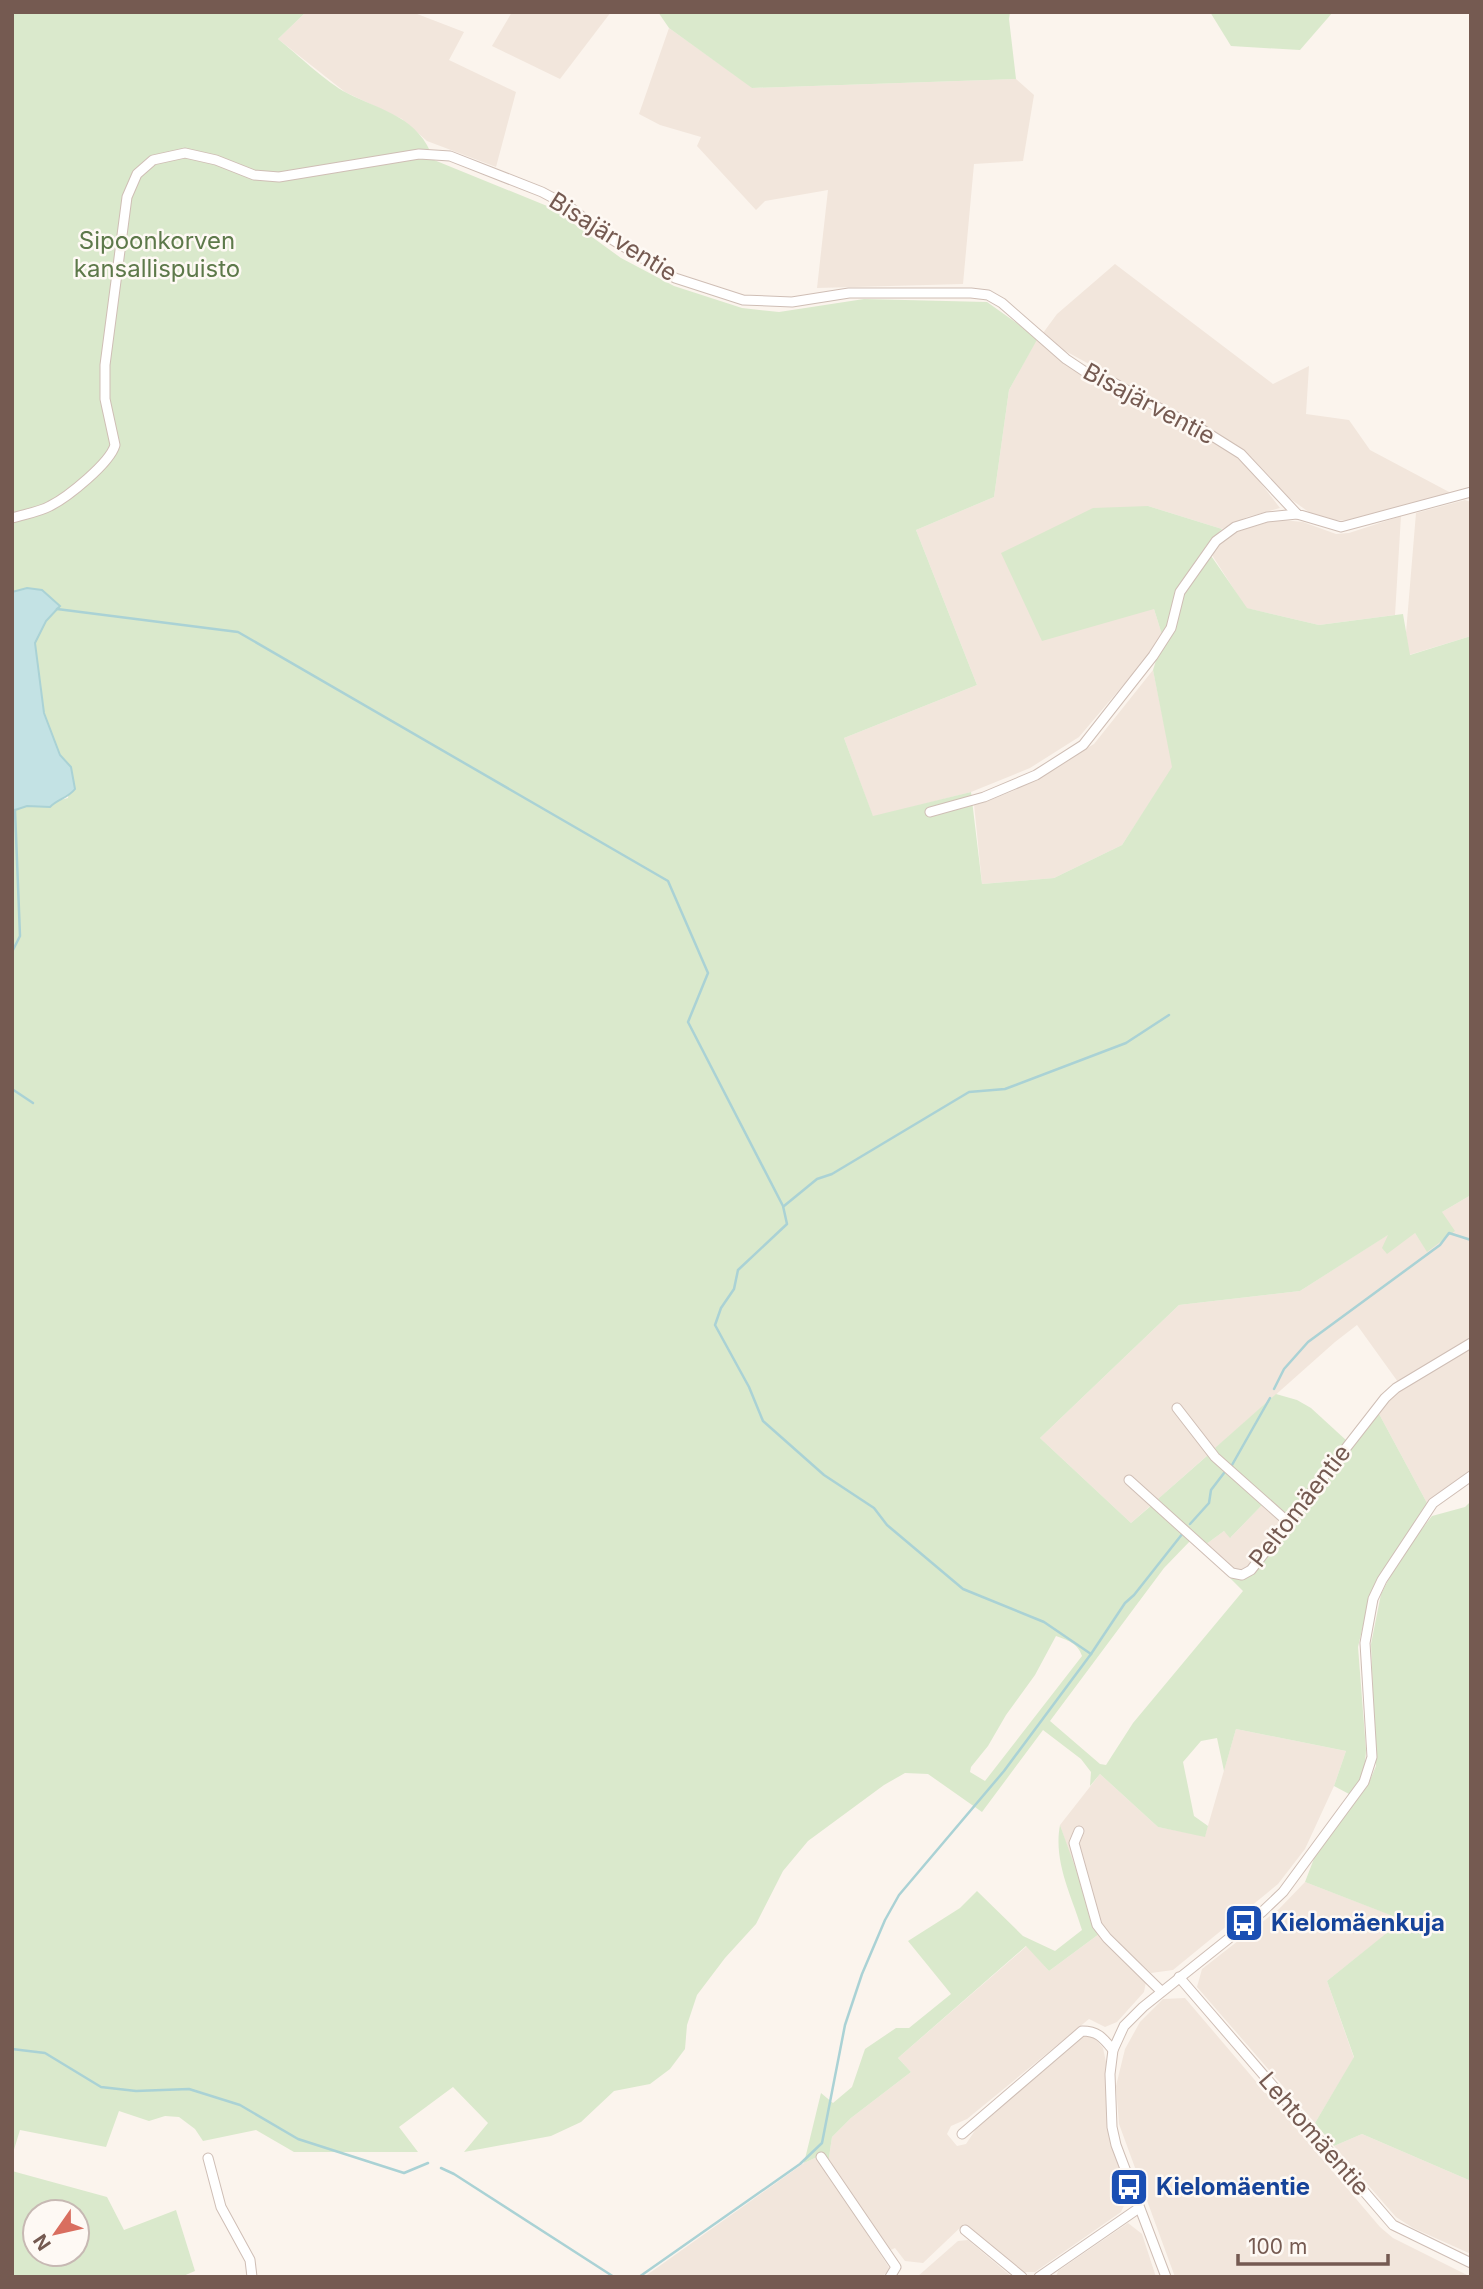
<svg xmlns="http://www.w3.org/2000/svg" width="1483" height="2289" font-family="Inter,sans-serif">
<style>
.residential{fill:#f2e6dc}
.green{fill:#dae9cc;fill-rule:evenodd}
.water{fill:#c3e2e4;stroke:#aad2d5;stroke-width:2}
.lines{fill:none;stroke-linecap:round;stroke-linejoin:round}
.stream{stroke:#aad2d5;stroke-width:2.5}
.street-casing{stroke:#cfbeb5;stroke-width:11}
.street{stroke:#fff;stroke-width:9}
.labels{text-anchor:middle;stroke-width:5;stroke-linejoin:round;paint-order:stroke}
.street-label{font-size:24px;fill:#755a51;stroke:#fef9f4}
.park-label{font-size:24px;fill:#5d794a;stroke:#fef9f4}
.transit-label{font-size:24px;font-weight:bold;fill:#164399;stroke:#fef9f4;text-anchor:start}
</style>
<rect width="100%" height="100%" fill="#fbf4ed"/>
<g class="residential">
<polygon points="306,12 412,12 464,32 449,60 516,92 496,167 427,141 402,119 345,92 278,39"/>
<polygon points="512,12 611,12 560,79 492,46"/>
<polygon points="669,28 753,88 1016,79 1034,95 1023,161 974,164 963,284 817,288 828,190 765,201 756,210 697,146 701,137 660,125 639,114"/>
<polygon points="1115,264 1273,384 1309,366 1306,414 1349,420 1370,450 1451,493 1353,521 1333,520 1313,515 1282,493 1251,457 1228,440 1058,347 1043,333 1057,314"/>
<polygon points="1037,339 1055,354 1118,388 1138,403 1197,434 1224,445 1253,473 1280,508 1247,517 1222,529 1148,506 1154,609 1163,638 1079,737 1030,768 971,792 873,817 844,738 977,685 916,530 994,497 1009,390"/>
<polygon points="1465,500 1471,502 1471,636 1409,655 1406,633 1416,513"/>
<polygon points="1401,516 1395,615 1319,625 1246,608 1210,552 1236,532 1268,522 1283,520 1303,522 1336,534 1349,533"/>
<polygon points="1153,670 1173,767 1122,845 1054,878 982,884 974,804 983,803 1013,791 1094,744"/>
<polygon points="1471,1195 1471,1337 1398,1382 1357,1325 1335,1342 1131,1523 1040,1438 1179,1305 1300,1291 1389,1234 1415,1233 1427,1251 1442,1212"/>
<polygon points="1471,1348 1471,1469 1427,1503 1378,1412 1398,1392"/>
<polygon points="1262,1505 1283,1523 1250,1568 1243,1573 1233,1571 1205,1545 1224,1531 1231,1537"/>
<polygon points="1236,1729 1346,1751 1334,1786 1305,1849 1278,1884 1173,1970 1151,1973 1091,1917 1060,1825 1100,1774 1158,1827 1205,1836"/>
<polygon points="1305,1882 1404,1920 1327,1981 1354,2058 1315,2123 1197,1987 1202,1969 1279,1909"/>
<polygon points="1099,1934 1146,1982 1144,1992 1117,2022 1105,2027 1089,2019 967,2119 951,2126 947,2134 957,2146 966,2144 976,2129 1084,2036 1094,2037 1103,2048 1106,2062 1107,2128 1129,2195 1121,2212 1035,2272 1019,2272 964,2224 923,2263 905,2261 895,2248 886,2252 828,2164 832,2137 851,2118 911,2072 898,2058 1027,1946 1049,1971"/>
<polygon points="1185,1998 1380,2227 1393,2238 1471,2277 1175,2277 1119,2124 1116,2086 1125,2049 1140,2022 1163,1999"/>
<polygon points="1362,2134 1471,2181 1471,2254 1413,2228 1396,2217 1334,2146"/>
<polygon points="817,2157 890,2269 882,2277 644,2277 804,2163"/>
<polygon points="1128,2223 1142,2234 1156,2277 1056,2277 1058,2271"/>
<polygon points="968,2240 1012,2277 917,2277 958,2241"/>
</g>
<g class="green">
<path d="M 12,12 L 306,12 L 278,39 C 297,54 327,83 347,93 C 384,112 418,116 434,160 L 552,208 L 621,258 L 674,286 L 742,308 L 779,312 L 864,299 L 987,302 L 1038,338 L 1009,390 L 994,497 L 916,530 L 977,685 L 844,738 L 873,816 L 971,792 L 982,884 L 1054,878 L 1122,845 L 1172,767 L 1153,670 L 1163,638 L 1154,609 L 1042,641 L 1001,553 L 1093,508 L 1148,506 L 1222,529 L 1205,547 L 1247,608 L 1319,625 L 1403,614 L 1410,655 L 1471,636 L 1471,1195 L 1442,1212 L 1455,1231 L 1427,1252 L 1415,1233 L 1387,1254 L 1382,1248 L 1388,1235 L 1300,1291 L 1179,1305 L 1040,1438 L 1131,1523 L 1153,1504 L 1191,1540 L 1164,1568 L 1050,1721 L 1100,1764 L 1106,1765 L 1133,1723 L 1243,1591 L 1228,1576 L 1243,1579 L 1254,1573 L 1378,1412 L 1427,1503 L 1379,1578 L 1369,1600 L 1358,1647 L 1366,1750 C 1365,1768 1363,1782 1349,1794 L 1334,1786 L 1346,1751 L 1236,1729 L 1224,1771 L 1217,1738 L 1201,1741 L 1183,1762 L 1194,1816 L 1208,1826 L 1205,1837 L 1158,1827 L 1100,1774 L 1090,1786 L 1091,1772 L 1081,1759 L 1043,1730 L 982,1812 L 928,1774 L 905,1773 L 884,1785 L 808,1841 L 783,1871 L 756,1924 L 725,1958 L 697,1995 L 687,2025 L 685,2049 L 670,2069 L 650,2084 L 614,2091 L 581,2122 L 551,2136 L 464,2152 L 488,2123 L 453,2087 L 399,2127 L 418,2152 L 294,2152 L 256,2130 L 203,2141 L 195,2129 L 179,2117 L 165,2116 L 149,2121 L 119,2111 L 106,2147 L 20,2130 L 12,2156 L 12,811 L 27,806 L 50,807 L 56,801 L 68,798 L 71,767 L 60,756 L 44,713 L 35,643 L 46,621 L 53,614 L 27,588 L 12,592 ZM 1056,1636 C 1067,1640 1078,1643 1082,1656 L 985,1781 L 970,1772 L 971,1767 L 988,1746 L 1006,1715 L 1035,1675 Z"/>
<polygon points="658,12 1010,12 1009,19 1016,79 752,88 669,28"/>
<polygon points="1210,12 1333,12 1300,50 1231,46"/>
<polygon points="1276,1394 1297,1400 1311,1408 1347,1441 1287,1516 1219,1455 1215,1448"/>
<polygon points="1208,1455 1262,1505 1230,1538 1224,1531 1205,1545 1158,1499"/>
<polygon points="1471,1501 1471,2181 1362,2134 1334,2146 1315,2123 1354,2057 1327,1981 1403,1920 1305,1882 1315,1856 1368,1785 1376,1766 1371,1644 1381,1594 1401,1556 1432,1516 1465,1507"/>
<path d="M 1060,1825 L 1099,1934 L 1049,1971 L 1026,1946 L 898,2058 L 911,2072 L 851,2118 L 832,2137 L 828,2164 L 817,2157 L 804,2163 L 821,2093 L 833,2103 L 852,2087 L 865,2049 L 896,2028 L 909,2028 L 951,1994 L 908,1941 L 960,1908 L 977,1891 L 1023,1936 L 1055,1951 L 1082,1930 C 1072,1896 1053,1862 1060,1825 Z"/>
<path d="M 12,2171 L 107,2197 L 124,2230 L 176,2210 L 195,2271 L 181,2277 L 12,2277 ZM 35,2212 L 77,2212 L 77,2254 L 35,2254 Z"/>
</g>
<path class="water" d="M 27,588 L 42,590 L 60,606 L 46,621 L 35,643 L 44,713 L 60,755 L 71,767 L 75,789 C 68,798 58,799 50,807 L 27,806 L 12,811 L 12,592 Z"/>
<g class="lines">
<g class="stream">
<polyline points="57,609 238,632 668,881 708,973 688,1022 783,1206 787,1224 738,1270 734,1289 721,1308 715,1325 749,1387 763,1421 824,1475 874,1508 887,1525 963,1589 1044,1622 1091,1654"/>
<polyline points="12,952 20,936 15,810"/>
<polyline points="12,1089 33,1103"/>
<polyline points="784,1206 817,1179 832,1174 969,1092 1005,1089 1126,1043 1169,1015"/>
<polyline points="1274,1389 1284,1369 1308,1342 1440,1245 1449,1233 1471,1240"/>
<polyline points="1232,1465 1270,1398"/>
<polyline points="1190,1524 1209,1503 1211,1490 1224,1473"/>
<polyline points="12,2049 45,2053 101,2087 136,2091 189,2089 240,2105 298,2139 404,2173 428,2163"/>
<polyline points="441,2168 454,2174 614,2277"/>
<polyline points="639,2277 800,2164 822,2143 845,2025 862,1974 885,1920 899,1895 1004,1771 1091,1654 1125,1603 1134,1595 1183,1533"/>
</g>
<g class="street-casing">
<g id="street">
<path d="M 12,518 C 25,514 39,512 50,506 C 68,497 110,463 115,445 L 105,399 L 105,365 L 127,197 L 137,174 L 153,160 L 185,153 L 216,160 L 254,175 L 279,177 L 419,154 L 450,156 L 542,192 L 570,207 L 603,234 L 675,278 L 743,300 L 792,302 L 849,293 L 971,293 L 988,295 L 1002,303 L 1066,359 L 1084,371 L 1114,383 L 1170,414 L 1198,427 L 1241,454 L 1297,514 L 1341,527 L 1471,492"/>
<polyline points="930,812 984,797 1036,775 1083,745 1153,656 1171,628 1180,592 1216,541 1235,527 1267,517 1297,514"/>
<polyline points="1177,1408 1215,1457 1288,1522"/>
<polyline points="1129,1480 1232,1573 1242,1575 1251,1570 1385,1398 1396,1388 1471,1343"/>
<polyline points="1079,1831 1074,1843 1097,1925 1107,1938 1161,1991"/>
<polyline points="1179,1977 1393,2225 1471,2263"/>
<path d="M 962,2134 L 1082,2031 C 1098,2031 1103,2038 1113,2050"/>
<polyline points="821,2157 896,2267 890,2277"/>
<polyline points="208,2158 221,2207 250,2260 252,2277"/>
<polyline points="965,2230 1022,2277"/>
<polyline points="1039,2277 1139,2208"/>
<polyline points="1166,2277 1116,2145 1112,2127 1110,2074 1113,2050 1124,2026 1143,2007 1262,1912 1283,1892 1364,1782 1372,1757 1365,1643 1373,1599 1382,1580 1433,1503 1471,1476"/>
</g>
</g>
<use href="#street" class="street"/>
</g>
<defs>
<g id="bus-square" transform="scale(2.0125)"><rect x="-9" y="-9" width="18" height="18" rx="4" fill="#1a4fb4" stroke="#fef9f4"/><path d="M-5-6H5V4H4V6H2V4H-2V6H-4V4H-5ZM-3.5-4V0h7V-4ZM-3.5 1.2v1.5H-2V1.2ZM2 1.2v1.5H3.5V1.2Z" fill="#fff"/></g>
</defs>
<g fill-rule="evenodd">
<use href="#bus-square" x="1244" y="1923"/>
<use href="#bus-square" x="1129" y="2187"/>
</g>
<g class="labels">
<g class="street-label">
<text transform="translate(613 237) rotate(32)" y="8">Bisajärventie</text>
<text transform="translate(1149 404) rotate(28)" y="8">Bisajärventie</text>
<text transform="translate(1300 1506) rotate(-52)" y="8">Peltomäentie</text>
<text transform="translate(1314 2134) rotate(49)" y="8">Lehtomäentie</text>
</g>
<g class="park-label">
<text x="157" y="249">Sipoonkorven<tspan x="157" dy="28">kansallispuisto</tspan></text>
</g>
<g class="transit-label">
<text x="1271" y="1931">Kielomäenkuja</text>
<text x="1156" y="2195">Kielomäentie</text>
</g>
</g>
<rect width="1483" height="2289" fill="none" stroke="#755a51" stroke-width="28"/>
<g transform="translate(56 2233) rotate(236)"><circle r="33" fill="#fef9f4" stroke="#c7b9b3" stroke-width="2"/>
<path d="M0-5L12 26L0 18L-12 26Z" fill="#d96e5f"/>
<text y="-10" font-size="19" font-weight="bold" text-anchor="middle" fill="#755a51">N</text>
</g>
<path d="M1238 2254v10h150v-10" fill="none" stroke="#755a51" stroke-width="3.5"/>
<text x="1248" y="2254" font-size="21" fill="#755a51" stroke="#fef9f4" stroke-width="5" paint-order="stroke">100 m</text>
</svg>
